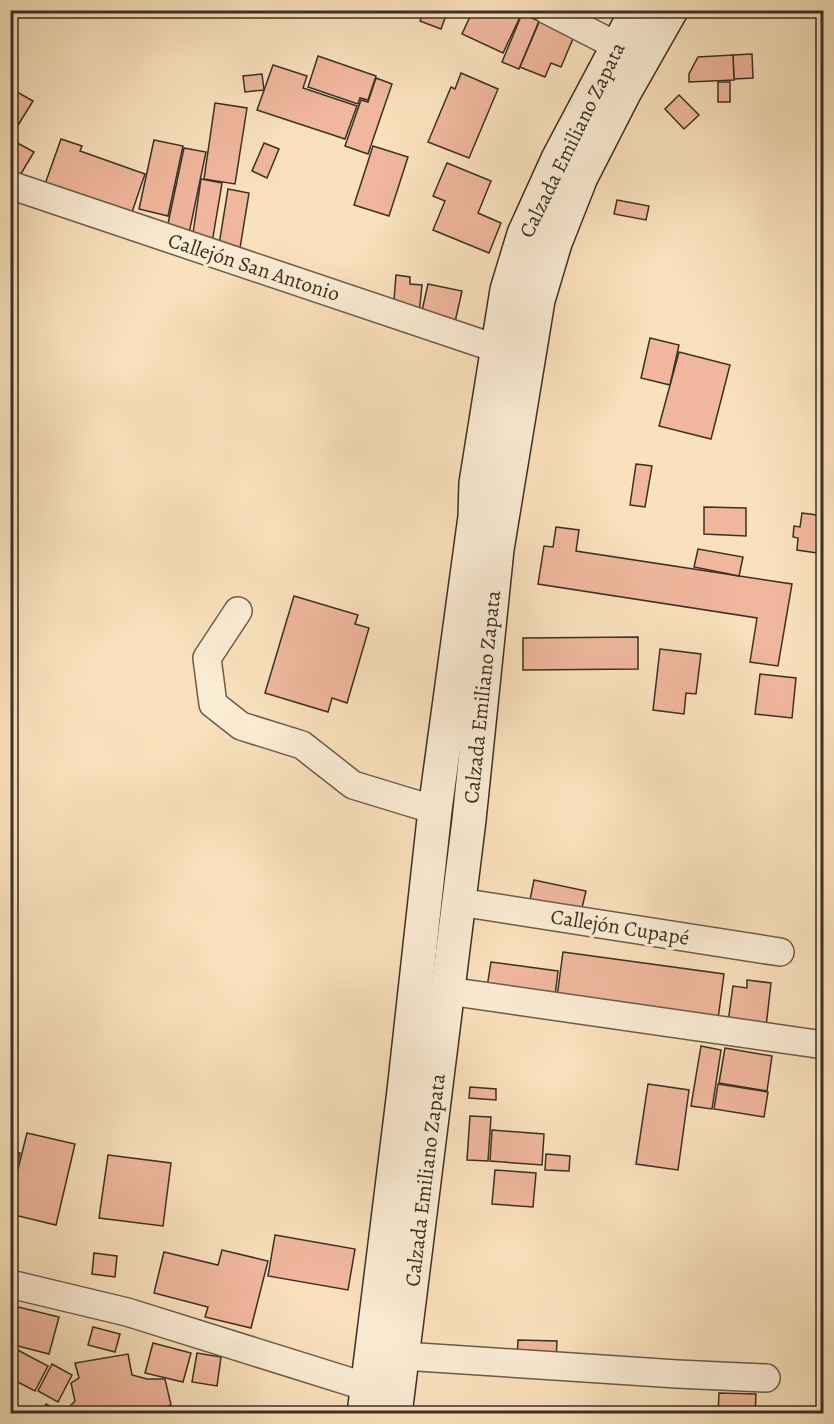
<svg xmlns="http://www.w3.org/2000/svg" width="834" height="1424" font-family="Alegreya,serif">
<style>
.building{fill:#f0b79e;stroke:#3c3024;stroke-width:1.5}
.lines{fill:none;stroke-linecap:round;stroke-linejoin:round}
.street-casing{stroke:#6b5c4a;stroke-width:30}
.secondary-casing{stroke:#3c3024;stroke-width:36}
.street{stroke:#fbecd4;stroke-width:27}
.secondary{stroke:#fbecd4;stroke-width:33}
.labels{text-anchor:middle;stroke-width:6;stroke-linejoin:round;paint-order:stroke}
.street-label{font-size:21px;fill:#3c3024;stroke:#fbecd4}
</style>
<rect width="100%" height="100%" fill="#f9e1bd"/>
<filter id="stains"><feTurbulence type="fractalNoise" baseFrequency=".00333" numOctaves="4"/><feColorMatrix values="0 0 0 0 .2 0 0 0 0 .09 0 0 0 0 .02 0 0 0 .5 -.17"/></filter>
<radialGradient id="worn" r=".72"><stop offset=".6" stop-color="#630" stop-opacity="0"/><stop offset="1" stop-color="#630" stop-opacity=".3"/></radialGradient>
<g class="building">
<polygon points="424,10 448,10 441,29 420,21"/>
<polygon points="473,10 512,10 521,15 503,53 462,34"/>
<polygon points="522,14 539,21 519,69 502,62"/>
<polygon points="540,20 575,34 561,67 551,63 545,77 520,67"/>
<polygon points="752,54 753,78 734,79 733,55"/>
<polygon points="733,55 734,80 689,82 689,74 698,57"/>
<polygon points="318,56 376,76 368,100 360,98 358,104 308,87"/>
<polygon points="273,65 307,76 303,88 357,106 345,139 257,110"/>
<polygon points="461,73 498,89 469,158 428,142 451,87 455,89"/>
<polygon points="262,74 264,90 245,92 243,76"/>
<polygon points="376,78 392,84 368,154 345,146 361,100 368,102"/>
<rect x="718" y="82" width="12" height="20"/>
<polygon points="10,88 33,101 10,138"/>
<polygon points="679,95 699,115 684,129 665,109"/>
<polygon points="215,103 247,108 235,184 204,179"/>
<polygon points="10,139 34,152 19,177 10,172"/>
<polygon points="61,139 82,146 80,151 145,174 130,218 44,187"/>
<polygon points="154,140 183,146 168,216 139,209"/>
<polygon points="264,143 279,149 267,178 252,171"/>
<polygon points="373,146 408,157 389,216 354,205"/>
<polygon points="184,148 206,152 188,238 166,233"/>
<polygon points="447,163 491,181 478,213 501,223 489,253 433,230 445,201 433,196"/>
<polygon points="201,179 222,183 212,243 192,240"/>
<polygon points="228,189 249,193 240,248 219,245"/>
<polygon points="617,200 649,206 646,220 614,214"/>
<polygon points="396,275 410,277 410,284 422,285 419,314 393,312"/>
<polygon points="428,284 462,291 455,322 421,315"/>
<polygon points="650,338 679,345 670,385 641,378"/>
<polygon points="679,352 730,365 711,439 659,426"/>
<polygon points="636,464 652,466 645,507 630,505"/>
<polygon points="704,507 746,508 746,536 704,534"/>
<polygon points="802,513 824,516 824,554 797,550 798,538 793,537 794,526 800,527"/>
<polygon points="556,527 579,530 576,551 792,584 778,666 750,662 757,618 538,584 544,546 553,547"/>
<polygon points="698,549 743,557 739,576 694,567"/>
<polygon points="294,596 358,615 355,624 369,628 347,703 332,698 328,712 265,693"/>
<polygon points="638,637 638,669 523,670 523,638"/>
<polygon points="660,649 701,654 696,694 686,693 684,714 653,710"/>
<polygon points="760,674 796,678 792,718 755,714"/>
<polygon points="534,880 586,891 580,916 529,905"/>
<polygon points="563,952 724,974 718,1019 557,997"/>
<polygon points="491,962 558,971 555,996 487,987"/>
<polygon points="747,980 771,983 766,1027 728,1022 733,986 747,988"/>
<polygon points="701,1046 721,1050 712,1109 691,1106"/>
<polygon points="725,1048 772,1056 767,1091 719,1083"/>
<polygon points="648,1084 689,1090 678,1170 636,1164"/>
<polygon points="718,1084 768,1092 764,1117 714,1109"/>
<polygon points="470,1087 496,1089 496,1100 469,1098"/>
<polygon points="470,1116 491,1117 488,1161 467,1160"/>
<polygon points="492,1130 544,1134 542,1165 490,1161"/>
<polygon points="27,1133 75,1144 56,1225 10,1214 10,1201"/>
<polygon points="10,1150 20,1153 10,1194"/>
<polygon points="546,1154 570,1156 569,1171 545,1170"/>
<polygon points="108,1155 171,1163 163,1226 99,1218"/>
<polygon points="495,1170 536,1173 533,1207 492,1204"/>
<polygon points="824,1207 824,1302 817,1302"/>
<polygon points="275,1235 355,1249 348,1290 268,1276"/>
<polygon points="222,1250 268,1261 251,1328 205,1317 208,1307 154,1293 164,1252 218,1265"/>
<polygon points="94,1253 117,1256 115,1277 92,1274"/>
<polygon points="10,1305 59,1317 49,1354 10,1344"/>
<polygon points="93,1327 120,1334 115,1352 88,1345"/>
<polygon points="518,1340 557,1341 556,1361 517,1359"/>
<polygon points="153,1343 191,1353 183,1382 145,1373"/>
<polygon points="12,1347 48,1366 35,1391 10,1378"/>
<polygon points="197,1353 221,1357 217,1386 192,1382"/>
<polygon points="128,1354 132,1375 147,1379 165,1379 171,1405 143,1414 70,1414 66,1410 75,1401 71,1383 79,1378 75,1363"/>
<polygon points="52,1364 72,1375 58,1402 38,1391"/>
<polygon points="719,1393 756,1394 755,1414 718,1414"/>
<polygon points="46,1404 64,1414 41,1414"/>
</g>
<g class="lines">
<g class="street-casing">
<g id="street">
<polyline points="547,10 617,46"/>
<polyline points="10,185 498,349"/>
<polyline points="238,611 207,658 213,704 241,726 302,745 353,785 435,810"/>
<polyline points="459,902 780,952"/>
<polyline points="448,991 824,1045"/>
<polyline points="10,1284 127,1312 367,1387"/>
<polyline points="403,1356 677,1374 766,1378"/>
</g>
</g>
<g class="secondary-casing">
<g id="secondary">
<polyline points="364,1414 404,1091 435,810 475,517 476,483 507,290 524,234 558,159 637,10"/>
<polyline points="395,1414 469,820 497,549 538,300 555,243 581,177 625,91 671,10"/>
</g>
</g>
<use href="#street" class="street"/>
<use href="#secondary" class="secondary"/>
</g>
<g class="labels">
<g class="street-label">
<text transform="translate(572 140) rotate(-64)" y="7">Calzada Emiliano Zapata</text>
<text transform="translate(254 267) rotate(18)" y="7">Callejón San Antonio</text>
<text transform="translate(482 697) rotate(-84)" y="7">Calzada Emiliano Zapata</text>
<text transform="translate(620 927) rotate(9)" y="7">Callejón Cupapé</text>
<text transform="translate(425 1180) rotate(-83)" y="7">Calzada Emiliano Zapata</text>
</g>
</g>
<rect width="834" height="1424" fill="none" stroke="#f9e1bd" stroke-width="36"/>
<rect x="12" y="12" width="810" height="1400" fill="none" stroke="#3c3024" stroke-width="3"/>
<rect x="18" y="18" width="798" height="1388" fill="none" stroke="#3c3024" stroke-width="1.5"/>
<rect width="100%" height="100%" filter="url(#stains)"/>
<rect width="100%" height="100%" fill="url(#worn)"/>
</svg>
